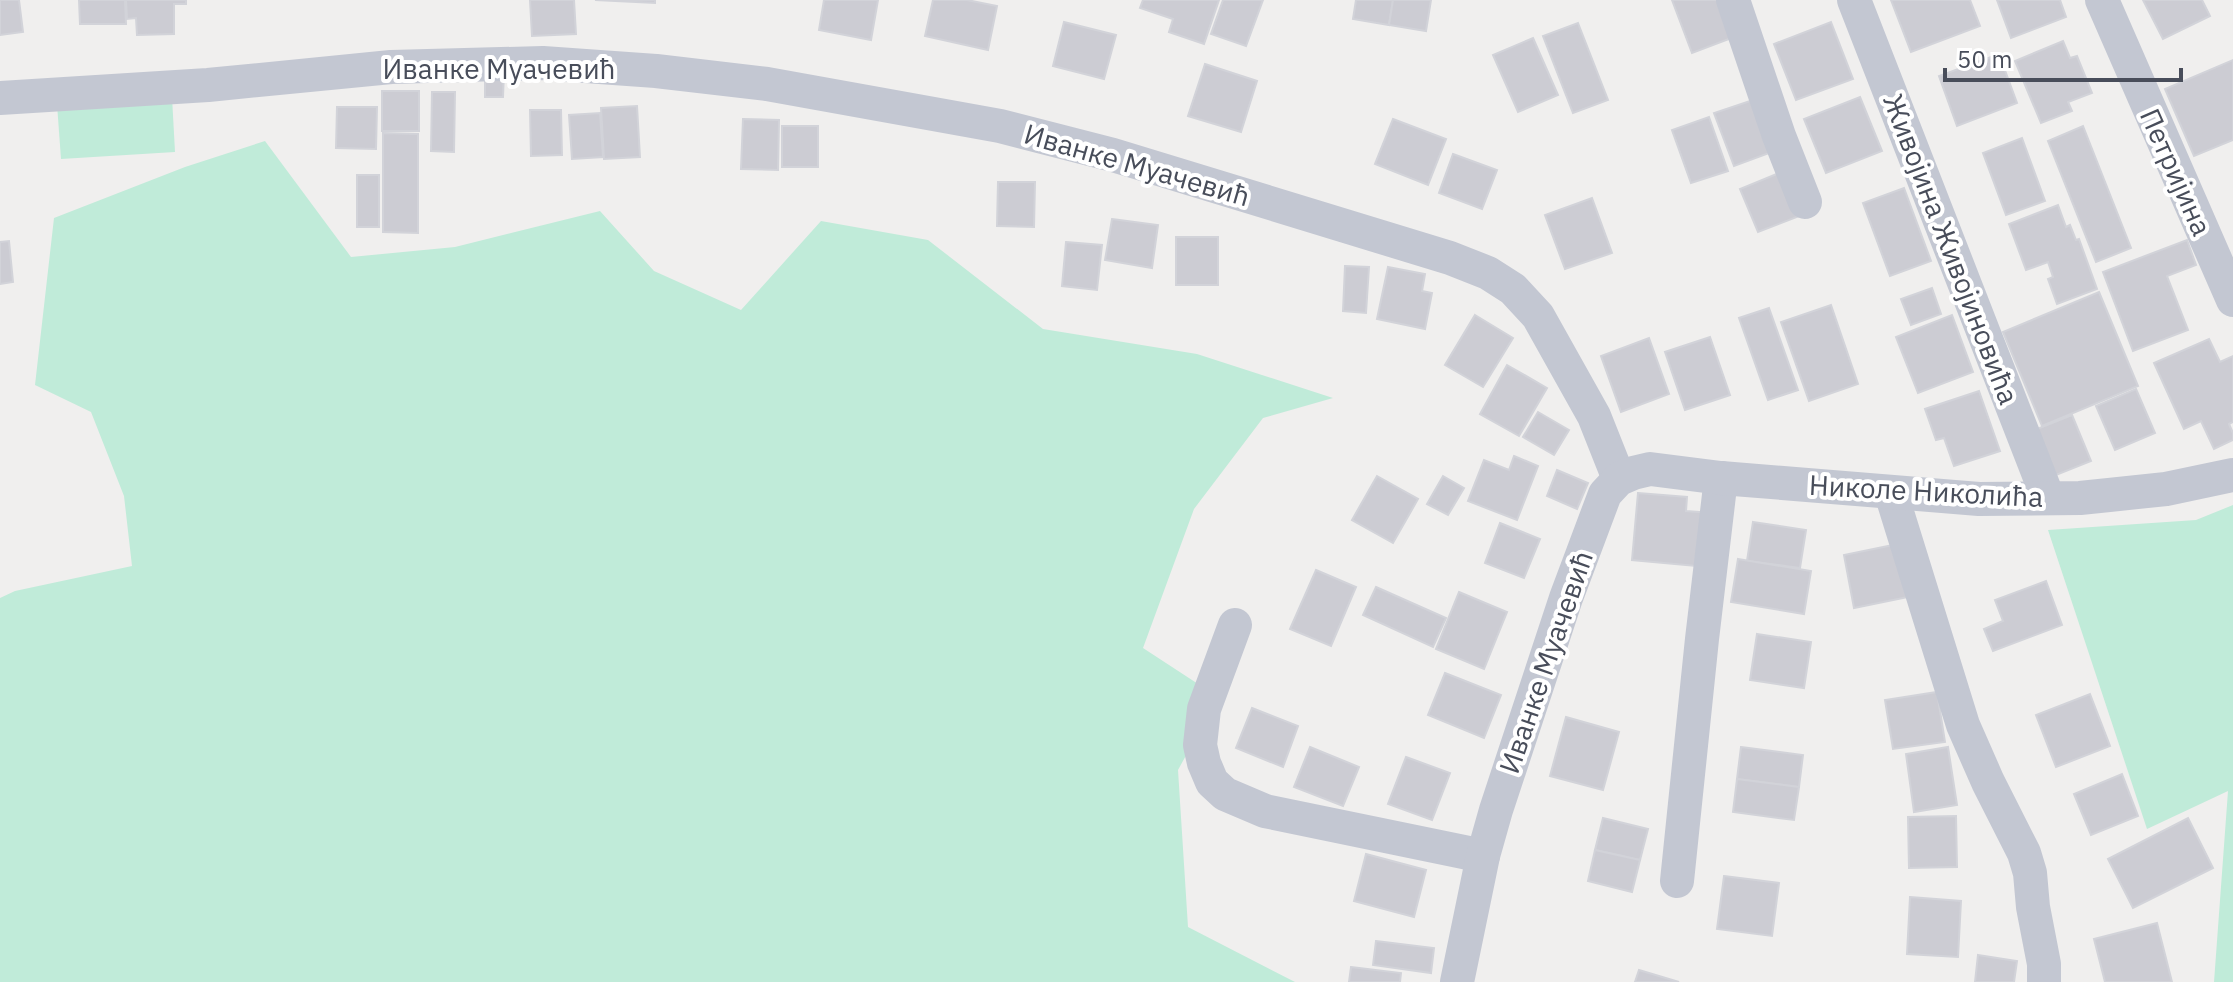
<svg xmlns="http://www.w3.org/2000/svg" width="2233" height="982" font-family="'IBM Plex Sans',sans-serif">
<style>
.green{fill:#c0ebd9}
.building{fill:#ccccd3;stroke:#d2d3d9;stroke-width:2}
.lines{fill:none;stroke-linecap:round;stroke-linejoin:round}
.minor{stroke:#c3c7d2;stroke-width:34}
.labels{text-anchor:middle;stroke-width:8;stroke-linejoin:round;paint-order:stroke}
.street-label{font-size:28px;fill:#484d5a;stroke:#fff}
</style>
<rect width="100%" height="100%" fill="#f0efee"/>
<g class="green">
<polygon points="172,97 175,152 61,159 57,104"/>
<polygon points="265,141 351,257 455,247 600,211 654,271 741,310 821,221 928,240 1043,329 1197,354 1333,398 1263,418 1194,509 1143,648 1218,697 1178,770 1188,927 1295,982 0,982 0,598 15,591 132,566 124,496 91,412 35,385 54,218 185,167"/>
<polygon points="2233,505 2233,982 2214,982 2228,791 2147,829 2048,530 2196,520"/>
</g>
<g class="building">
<polygon points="0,0 19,0 23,32 0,35"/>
<polygon points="79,0 125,0 126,24 80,24"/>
<polygon points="126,0 186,0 186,4 174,4 174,34 137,35 136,18 127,19"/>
<polygon points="530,0 574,0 576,34 532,36"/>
<polygon points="595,0 655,0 655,3"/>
<polygon points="824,0 878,0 871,40 819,30"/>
<polygon points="933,0 967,0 997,6 988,50 925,36"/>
<polygon points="1143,0 1219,0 1204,44 1169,32 1173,19 1140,8"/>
<polygon points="1223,0 1263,0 1246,46 1211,34"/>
<polygon points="1356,0 1393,0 1389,25 1353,19"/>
<polygon points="1393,0 1431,0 1426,31 1389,25"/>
<polygon points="1672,0 1723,0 1737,36 1692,53"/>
<polygon points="1891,0 1970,0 1980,26 1911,52"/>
<polygon points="1997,0 2060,0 2066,17 2011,38"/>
<polygon points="2143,0 2202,0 2210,16 2163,39"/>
<polygon points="1064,22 1116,35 1104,79 1053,66"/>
<polygon points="1831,22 1853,79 1796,100 1774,44"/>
<polygon points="1578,23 1608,100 1573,113 1543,36"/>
<polygon points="1533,38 1558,95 1518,112 1493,55"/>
<polygon points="2063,41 2070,58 2077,56 2092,93 2068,102 2072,111 2041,123 2015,61"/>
<polygon points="1999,54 2017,103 1957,126 1939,76"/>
<polygon points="2233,60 2233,140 2194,156 2165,89"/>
<polygon points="1205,64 1257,81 1241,132 1188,116"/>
<polygon points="485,72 504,72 503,97 485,97"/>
<rect x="382" y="91" width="37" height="40"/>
<polygon points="432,92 455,92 454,152 431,151"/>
<polygon points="1860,97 1882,151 1826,173 1804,119"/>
<polygon points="1753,100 1772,152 1734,166 1714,113"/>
<polygon points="637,106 640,157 604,159 601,108"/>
<polygon points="337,107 377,107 376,149 336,148"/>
<polygon points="530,110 561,110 562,155 531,156"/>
<polygon points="600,113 603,157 572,159 569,115"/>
<polygon points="1709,117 1728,171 1691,183 1672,130"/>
<polygon points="743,119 779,120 778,170 741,169"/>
<polygon points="1393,119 1446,139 1428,185 1375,164"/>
<rect x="782" y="126" width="36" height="41"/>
<polygon points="2083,126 2131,248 2096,262 2048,141"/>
<polygon points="383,133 418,134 418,233 383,232"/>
<polygon points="2022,138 2045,201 2006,215 1983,153"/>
<polygon points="1453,154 1497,170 1482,209 1439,193"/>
<polygon points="1784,171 1802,215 1758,232 1740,189"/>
<rect x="357" y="175" width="22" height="52"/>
<polygon points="998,182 1035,182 1034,227 997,226"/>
<polygon points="1904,188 1931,261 1890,276 1863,203"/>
<polygon points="1592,198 1612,253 1565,269 1545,215"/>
<polygon points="2058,205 2066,227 2070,225 2076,240 2079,239 2097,289 2057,304 2048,279 2053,277 2048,262 2026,270 2009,224"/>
<polygon points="1112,219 1158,225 1152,268 1105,260"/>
<rect x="1176" y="237" width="42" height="48"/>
<polygon points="2187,240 2196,265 2167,276 2188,330 2133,351 2103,272"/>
<polygon points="9,241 13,282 0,284 0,242"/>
<polygon points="1066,242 1102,245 1097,290 1062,286"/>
<polygon points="1345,266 1369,267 1366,313 1343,311"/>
<polygon points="1388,267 1425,274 1422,291 1432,293 1425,329 1377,319"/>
<polygon points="1932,288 1941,314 1911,325 1901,299"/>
<polygon points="2099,292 2138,386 2042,426 2003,332"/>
<polygon points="1831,305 1858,384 1809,401 1781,322"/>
<polygon points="1769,308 1798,390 1768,400 1739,318"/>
<polygon points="1475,315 1513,338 1483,387 1445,365"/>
<polygon points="1952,315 1973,372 1918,393 1896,337"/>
<polygon points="1710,337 1730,395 1685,410 1665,352"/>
<polygon points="1649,338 1669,394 1621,412 1601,356"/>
<polygon points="2209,339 2220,362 2233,356 2233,422 2229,424 2233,433 2233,440 2214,449 2201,421 2184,429 2154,363"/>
<polygon points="1507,365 1547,388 1519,436 1480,414"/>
<polygon points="2136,389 2155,433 2115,450 2096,406"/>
<polygon points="1979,391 2000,451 1954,466 1944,438 1936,440 1925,409"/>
<polygon points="1538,412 1569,430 1554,455 1523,437"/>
<polygon points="2072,415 2091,461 2056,475 2037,429"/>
<polygon points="1514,456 1538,466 1517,520 1468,501 1484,460 1509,470"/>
<polygon points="1557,470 1588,483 1577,509 1547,496"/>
<polygon points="1377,476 1418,499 1393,543 1352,520"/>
<polygon points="1443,476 1464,488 1448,515 1427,504"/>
<polygon points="1638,493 1687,497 1686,511 1712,513 1707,567 1632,560"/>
<polygon points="1753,522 1806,530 1800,568 1747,561"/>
<polygon points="1500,523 1540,539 1524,578 1485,563"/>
<polygon points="1898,544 1908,597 1854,608 1844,555"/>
<polygon points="1738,559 1811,571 1804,614 1731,602"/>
<polygon points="1316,570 1356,587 1331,646 1290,629"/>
<polygon points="2046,581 2062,625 1993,651 1984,629 2003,621 1995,600"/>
<polygon points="1376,587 1446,618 1433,647 1363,615"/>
<polygon points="1459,592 1507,612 1484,669 1436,649"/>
<polygon points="1757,634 1811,642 1804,688 1750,680"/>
<polygon points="1445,673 1501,695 1484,738 1428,715"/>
<polygon points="1937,692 1945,742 1893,749 1885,700"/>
<polygon points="2090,694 2110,746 2056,767 2036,715"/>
<polygon points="1252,708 1298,726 1283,767 1236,748"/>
<polygon points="1566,717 1619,732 1603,790 1550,776"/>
<polygon points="1310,747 1359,767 1343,806 1294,787"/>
<polygon points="1741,747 1803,755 1799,787 1737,779"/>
<polygon points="1948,747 1957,805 1914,812 1906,754"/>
<polygon points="1406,757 1450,773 1432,820 1388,804"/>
<polygon points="2122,774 2138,816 2091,835 2074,794"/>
<polygon points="1737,779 1799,787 1794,820 1733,812"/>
<polygon points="1956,816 1957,867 1909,868 1908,817"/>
<polygon points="1603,818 1648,829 1640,860 1595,850"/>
<polygon points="2188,818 2213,868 2133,908 2108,859"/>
<polygon points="1595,850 1640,860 1632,892 1588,881"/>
<polygon points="1366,854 1426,870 1414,917 1354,901"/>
<polygon points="1724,876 1779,883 1772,936 1717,929"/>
<polygon points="1910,897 1961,901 1958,957 1907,954"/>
<polygon points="2157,923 2172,982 2105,982 2094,939"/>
<polygon points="1376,941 1434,948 1431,973 1373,965"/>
<polygon points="1978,955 2017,961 2014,982 1975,982"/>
<polygon points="1351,967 1401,973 1400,982 1349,982"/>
<polygon points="1639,970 1679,982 1635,982"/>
</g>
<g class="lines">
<g class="minor">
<polyline points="1733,0 1779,136 1805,202"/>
<polyline points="1854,0 2048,498"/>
<polyline points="2102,0 2233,300"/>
<polyline points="0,98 208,85 391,67 543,63 656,71 767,84 1000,126 1113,155 1450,258 1488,273 1513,289 1538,316 1594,416 1619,479"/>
<polyline points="1891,493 1963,725 1988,782 2024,853 2030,873 2033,907 2044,964 2044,982"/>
<polyline points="1235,625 1204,709 1200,745 1204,763 1212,782 1225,794 1265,811 1483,856"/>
<polyline points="1677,881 1702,639 1721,478"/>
<polyline points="1457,982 1483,856 1496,810 1566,598 1605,494 1619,479 1633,473 1650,469 1721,478 1979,499 2080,498 2109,495 2166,489 2233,475"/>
</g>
</g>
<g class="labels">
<g class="street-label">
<text x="499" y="79">Иванке Муачевић</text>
<text transform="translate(1137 165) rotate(16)" y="10">Иванке Муачевић</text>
<text transform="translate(2176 172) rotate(66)" y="10">Петријина</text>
<text transform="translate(1951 249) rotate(69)" y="10">Живојина Живојиновића</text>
<text transform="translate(1926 491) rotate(3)" y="10">Николе Николића</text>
<text transform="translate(1546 662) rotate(-71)" y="10">Иванке Муачевић</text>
</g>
</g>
<path d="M1945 68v12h236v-12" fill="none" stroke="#484d5a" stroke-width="4"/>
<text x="1957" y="68" font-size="24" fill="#484d5a" stroke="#ffffff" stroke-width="6" paint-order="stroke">50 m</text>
</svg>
